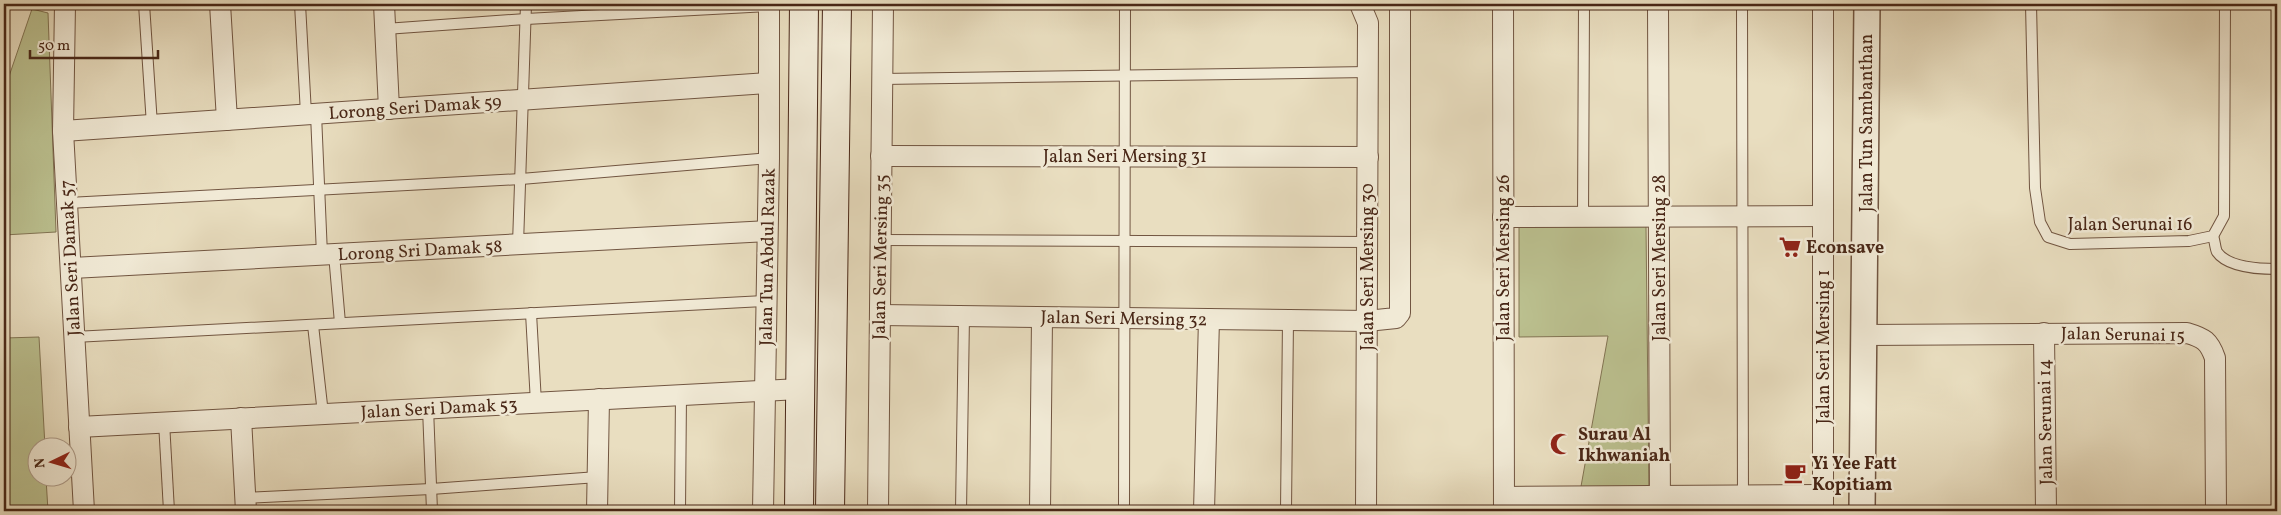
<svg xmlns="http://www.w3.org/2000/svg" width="2281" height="515" font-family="Vollkorn,serif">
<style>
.green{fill:#bbc08f;stroke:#827453}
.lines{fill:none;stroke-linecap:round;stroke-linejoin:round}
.service-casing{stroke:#715541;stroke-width:12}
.minor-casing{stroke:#715541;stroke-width:22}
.tertiary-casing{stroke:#715541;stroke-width:28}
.secondary-casing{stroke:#492717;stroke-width:30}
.service{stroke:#f1ead6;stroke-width:10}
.minor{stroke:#f1ead6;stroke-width:20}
.tertiary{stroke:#f1ead6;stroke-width:25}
.secondary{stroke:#f1ead6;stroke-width:28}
.labels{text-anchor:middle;stroke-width:5;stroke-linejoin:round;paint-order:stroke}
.street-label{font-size:18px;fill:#492717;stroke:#f1ead6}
.poi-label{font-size:18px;font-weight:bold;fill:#492717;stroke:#f1ead6;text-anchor:start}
</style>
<rect width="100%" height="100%" fill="#e9dec0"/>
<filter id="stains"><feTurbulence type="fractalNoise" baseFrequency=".004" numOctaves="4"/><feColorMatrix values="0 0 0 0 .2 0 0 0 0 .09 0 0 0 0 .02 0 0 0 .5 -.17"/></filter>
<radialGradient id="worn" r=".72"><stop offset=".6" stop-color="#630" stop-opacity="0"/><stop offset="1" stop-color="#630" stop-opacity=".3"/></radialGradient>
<g class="green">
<polygon points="32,9 48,13 56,232 4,235 4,91"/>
<polygon points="1646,226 1649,492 1580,492 1608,336 1519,337 1519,227"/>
<polygon points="39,337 45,447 38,448 38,478 46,478 48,511 4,511 4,338"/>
</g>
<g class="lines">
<g class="service-casing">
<g id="service">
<polyline points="144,4 152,125"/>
<polyline points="300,4 306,114"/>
<polyline points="1742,4 1743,511"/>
<polyline points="2031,4 2035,188 2040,222 2048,237 2070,244 2189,241 2213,236 2224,216 2225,4"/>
<polyline points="385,29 526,19 769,6"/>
<polyline points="882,79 1368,72"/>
<polyline points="316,114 322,255"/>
<polyline points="68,203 521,179 769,158"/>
<polyline points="1583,216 1584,4"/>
<path d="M 2213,236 C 2215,241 2215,248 2217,252 C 2228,268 2260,269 2277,269"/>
<polyline points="881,240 1367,242"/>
<polyline points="518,244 526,4"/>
<polyline points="334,254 340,323"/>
<polyline points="531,313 536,403"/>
<polyline points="313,325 323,414"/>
<polyline points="74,337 766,301"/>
<polyline points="428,408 432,511"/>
<polyline points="164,422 169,511"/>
<polyline points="245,498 431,489 598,477"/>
<polyline points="680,511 681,395"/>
<polyline points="961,511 964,316"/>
<polyline points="1124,511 1125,4"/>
<polyline points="1286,511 1288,320"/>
</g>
</g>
<g class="minor-casing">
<g id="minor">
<polyline points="65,4 63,131 84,511"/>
<polyline points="220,4 227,120"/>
<polyline points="384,4 389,109"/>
<polyline points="1360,4 1368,23 1366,511"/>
<polyline points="1503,4 1504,511"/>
<polyline points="1658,4 1660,511"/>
<polyline points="63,131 768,83"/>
<polyline points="881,156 1368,157"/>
<polyline points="1503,217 1823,216"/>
<polyline points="72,268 767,231"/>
<polyline points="880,315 1367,321 1396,318 1400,313 1400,4"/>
<polyline points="2044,333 2046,511"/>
<path d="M 1864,335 L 2187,333 C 2204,338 2209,341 2215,358 L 2216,511"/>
<polyline points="241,418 246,511"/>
<polyline points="79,427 799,389"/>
<polyline points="1504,497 1823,495"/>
<polyline points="597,511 599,399"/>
<polyline points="763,511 769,158 769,4"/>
<polyline points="878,511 883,4"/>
<polyline points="1040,511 1042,318"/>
<polyline points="1204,511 1209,319"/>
<polyline points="1823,511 1823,4"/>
</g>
</g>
<g class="tertiary-casing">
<polyline id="tertiary" points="1862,511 1867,4"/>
</g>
<g class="secondary-casing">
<g id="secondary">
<polyline points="799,511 804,4"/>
<polyline points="830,511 837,4"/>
</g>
</g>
<use href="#service" class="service"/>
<use href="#minor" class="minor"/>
<use href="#tertiary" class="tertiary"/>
<use href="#secondary" class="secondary"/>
</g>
<defs>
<g id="supermarket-bare" transform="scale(1.725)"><path d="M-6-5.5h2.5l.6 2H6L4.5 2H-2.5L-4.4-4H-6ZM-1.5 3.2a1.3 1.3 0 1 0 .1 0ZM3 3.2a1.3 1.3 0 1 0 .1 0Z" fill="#8f2418" stroke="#f1ead6" stroke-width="2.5" paint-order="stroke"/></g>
<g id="mosque-bare" transform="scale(1.725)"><path d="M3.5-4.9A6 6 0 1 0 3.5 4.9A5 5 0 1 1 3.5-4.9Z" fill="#8f2418" stroke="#f1ead6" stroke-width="2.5" paint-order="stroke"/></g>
<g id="cafe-bare" transform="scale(1.725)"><path d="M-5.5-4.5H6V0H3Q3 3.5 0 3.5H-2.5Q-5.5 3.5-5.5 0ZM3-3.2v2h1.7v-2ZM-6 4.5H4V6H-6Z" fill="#8f2418" stroke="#f1ead6" stroke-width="2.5" paint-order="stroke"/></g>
</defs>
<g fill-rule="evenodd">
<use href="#supermarket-bare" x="1790" y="247"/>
<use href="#mosque-bare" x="1561" y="444"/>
<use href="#cafe-bare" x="1795" y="473"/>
</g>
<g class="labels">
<g class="street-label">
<text transform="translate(415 107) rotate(-4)" y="6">Lorong Seri Damak 59</text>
<text transform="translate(1866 123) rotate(-90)" y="6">Jalan Tun Sambanthan</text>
<text x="1125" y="162">Jalan Seri Mersing 31</text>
<text x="2130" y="230">Jalan Serunai 16</text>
<text transform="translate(420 250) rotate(-3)" y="6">Lorong Sri Damak 58</text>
<text transform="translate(767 257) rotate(-89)" y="6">Jalan Tun Abdul Razak</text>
<text transform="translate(880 257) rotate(-89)" y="6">Jalan Seri Mersing 35</text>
<text transform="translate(70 258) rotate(-93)" y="6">Jalan Seri Damak 57</text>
<text transform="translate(1503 258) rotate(-90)" y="6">Jalan Seri Mersing 26</text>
<text transform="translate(1659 258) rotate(-90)" y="6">Jalan Seri Mersing 28</text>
<text transform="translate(1367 267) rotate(-90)" y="6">Jalan Seri Mersing 30</text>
<text transform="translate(1124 318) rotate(1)" y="6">Jalan Seri Mersing 32</text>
<text transform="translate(2123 334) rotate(1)" y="6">Jalan Serunai 15</text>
<text transform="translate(1823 347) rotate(-90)" y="6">Jalan Seri Mersing 1</text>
<text transform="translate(439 408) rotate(-3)" y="6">Jalan Seri Damak 53</text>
<text transform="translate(2045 422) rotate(-91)" y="6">Jalan Serunai 14</text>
</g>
<g class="poi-label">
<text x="1806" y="253">Econsave</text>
<text x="1578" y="440">Surau Al<tspan x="1578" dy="21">Ikhwaniah</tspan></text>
<text x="1812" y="469">Yi Yee Fatt<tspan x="1812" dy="21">Kopitiam</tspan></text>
</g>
</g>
<rect width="2281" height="515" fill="none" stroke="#e9dec0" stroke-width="20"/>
<rect x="5" y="5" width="2271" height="505" fill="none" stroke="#492717" stroke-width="2.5"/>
<rect x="10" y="10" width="2261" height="495" fill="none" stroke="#492717"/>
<g transform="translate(52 462) rotate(265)"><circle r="24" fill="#f1ead6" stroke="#ae9c8a"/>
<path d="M0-4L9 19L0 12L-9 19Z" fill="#8f2418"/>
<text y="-8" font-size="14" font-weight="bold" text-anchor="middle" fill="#492717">N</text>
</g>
<path d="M30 50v8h128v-8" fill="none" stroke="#492717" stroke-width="2.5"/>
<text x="38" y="50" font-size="15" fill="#492717" stroke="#f1ead6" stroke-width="4" paint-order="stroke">50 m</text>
<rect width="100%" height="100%" filter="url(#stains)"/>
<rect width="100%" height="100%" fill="url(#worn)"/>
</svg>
